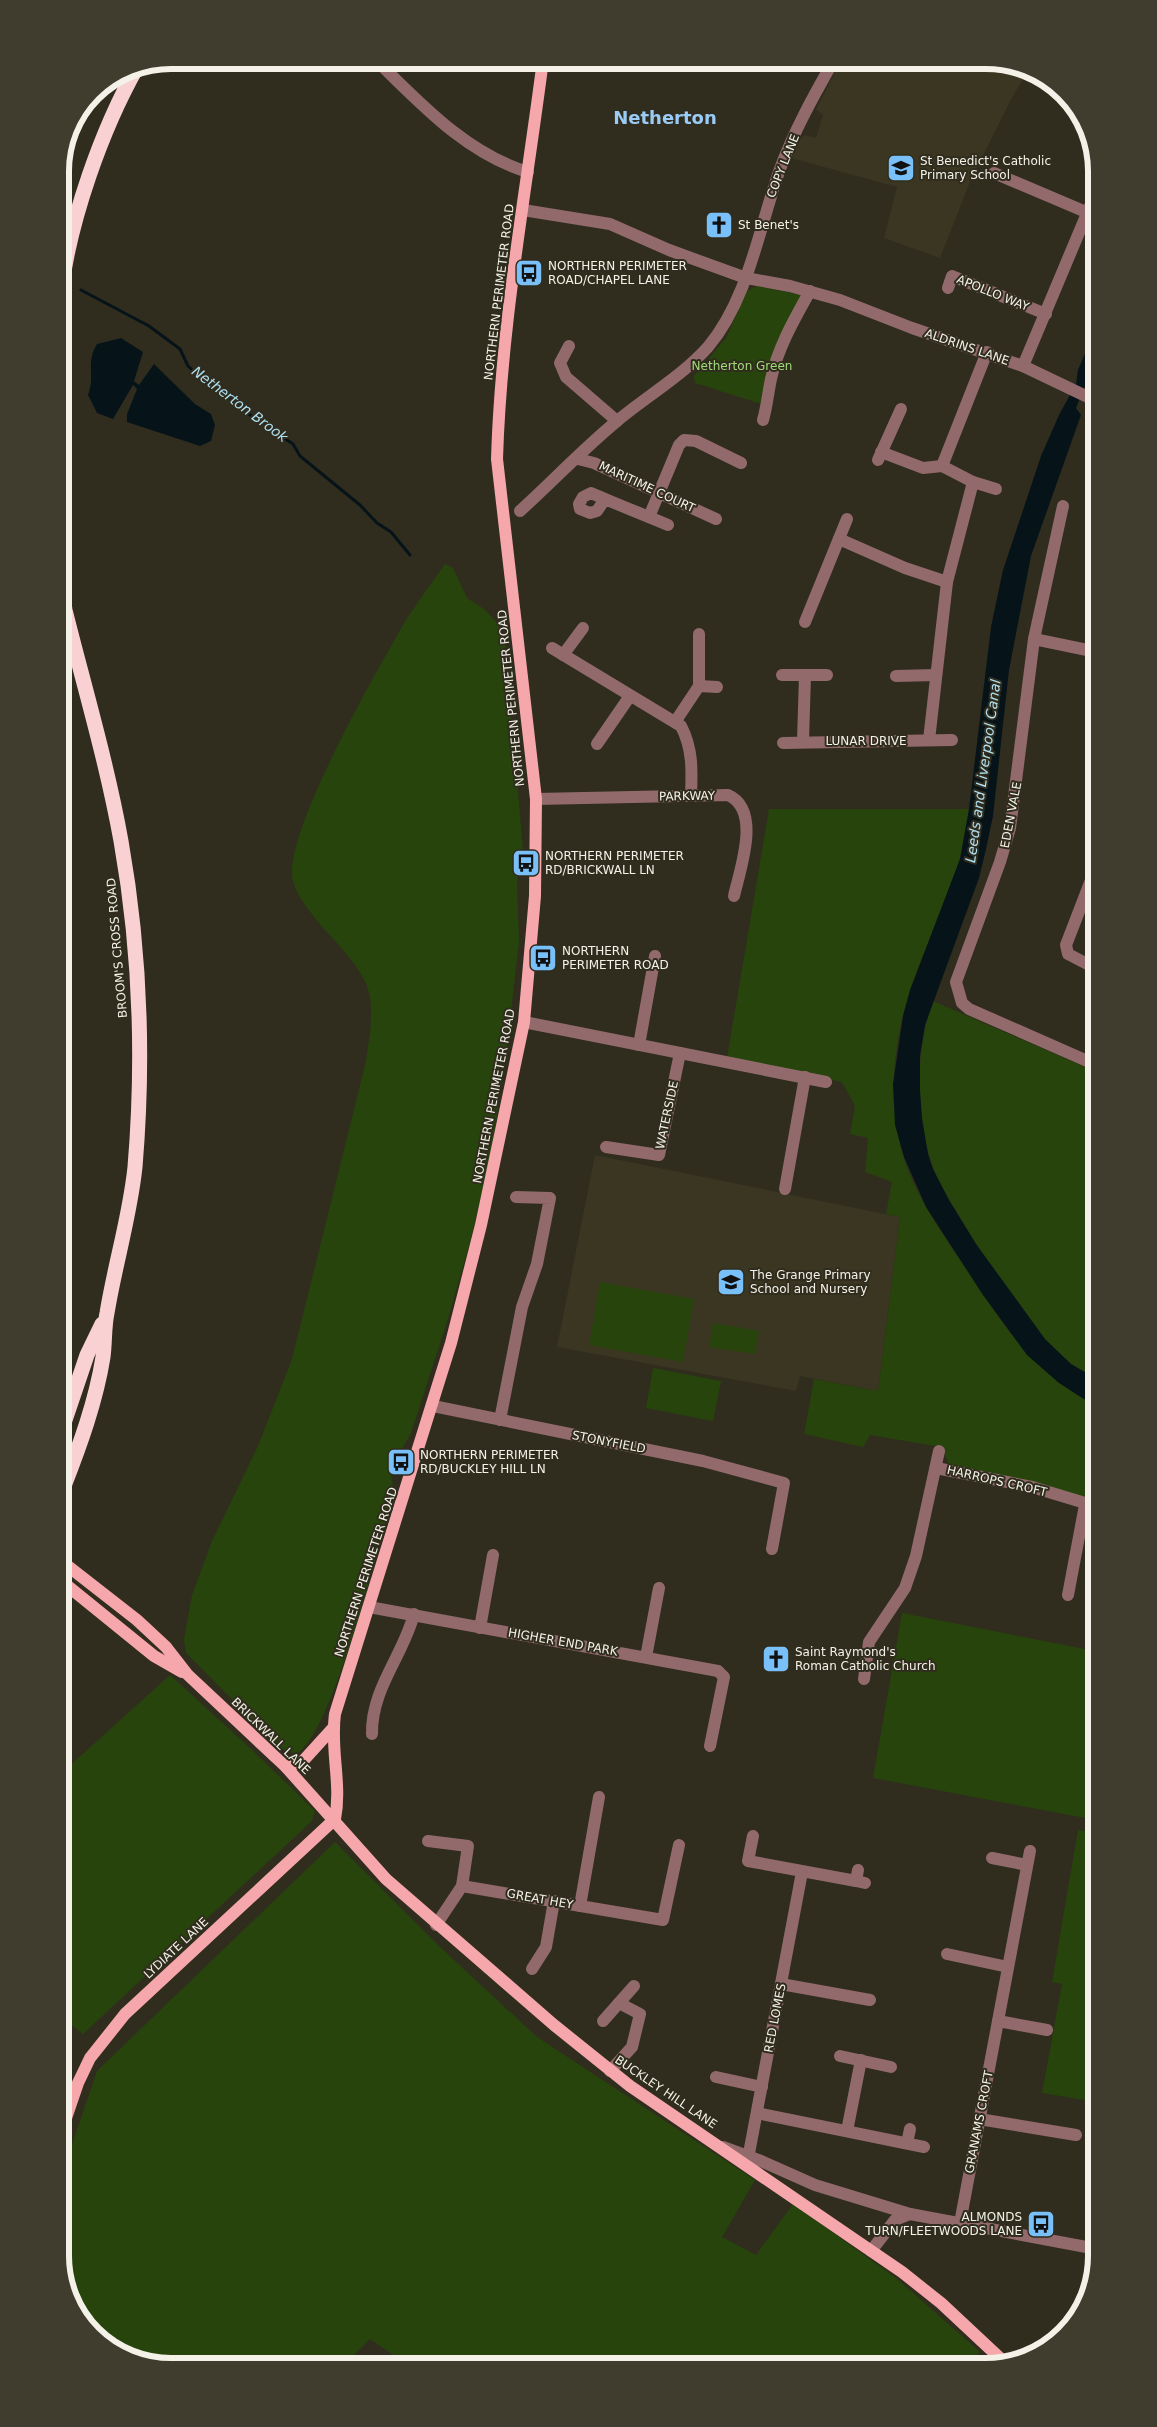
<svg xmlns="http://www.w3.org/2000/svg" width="1157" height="2427" font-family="'DejaVu Sans',sans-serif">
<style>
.built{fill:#3b3621}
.green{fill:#27440c}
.water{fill:#061419}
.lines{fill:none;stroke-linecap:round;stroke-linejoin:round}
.stream{stroke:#061419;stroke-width:3}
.minor{stroke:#926a6c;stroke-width:12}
.major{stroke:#f6a7ab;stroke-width:12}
.highway{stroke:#f9d1d3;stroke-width:15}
.labels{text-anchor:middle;stroke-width:4;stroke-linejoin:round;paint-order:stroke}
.poi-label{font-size:12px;fill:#f4f2e8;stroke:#302d1e;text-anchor:start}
.street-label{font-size:12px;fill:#f4f2e8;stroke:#302d1e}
.park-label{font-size:12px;fill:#a1da78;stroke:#302d1e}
.water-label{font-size:14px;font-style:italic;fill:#b0e0f3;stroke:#302d1e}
.district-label{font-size:18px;font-weight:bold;fill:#99cbf6;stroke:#302d1e}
.rim{fill:none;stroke:#f4f2e8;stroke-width:6}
</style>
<rect width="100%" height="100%" fill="#302d1e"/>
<g class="built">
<polygon points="841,60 994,60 1027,73 1011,99 972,177 940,258 884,238 897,187 791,158 800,139 805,135 816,138 823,115 816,110"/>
<polygon points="595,1155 900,1217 878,1391 800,1376 796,1391 557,1347"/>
</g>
<g class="green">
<polygon points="757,286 802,295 765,405 695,383 694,376 726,338 747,291"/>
<path d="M 445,564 L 453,568 L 467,598 L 484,609 L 500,626 L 505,642 L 523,850 L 517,882 L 519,942 L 505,1064 L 492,1147 L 472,1235 L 447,1322 L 411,1433 L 403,1447 L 394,1456 L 391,1475 L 394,1492 C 379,1543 334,1729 297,1754 L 284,1750 L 270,1738 L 186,1653 L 184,1639 L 192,1595 L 212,1541 L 258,1446 L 292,1359 L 366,1061 C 369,1038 374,1016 369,993 C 365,970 334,941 319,923 C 310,911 297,897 293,881 C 281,836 380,665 406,620 C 418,601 432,583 445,564 Z"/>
<path d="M 769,809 L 969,809 C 965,832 962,856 954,879 C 941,917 922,953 910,991 C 890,1052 886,1121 912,1180 C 927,1212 947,1241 967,1270 C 1005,1328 1033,1371 1095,1406 L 1095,1503 L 949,1464 L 941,1447 L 870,1435 L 863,1447 L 804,1434 L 814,1379 L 878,1391 L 900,1217 L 886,1214 L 892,1182 L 865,1172 L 868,1138 L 850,1134 L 855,1106 L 842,1082 L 727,1058 Z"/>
<path d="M 933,1001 L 1094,1071 L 1095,1378 C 1081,1370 1068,1363 1057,1352 C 1019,1314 989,1265 961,1219 C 949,1199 935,1178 929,1155 C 915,1105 916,1050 933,1001 Z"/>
<polygon points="600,1282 694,1299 683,1362 589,1345"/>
<polygon points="713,1323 759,1331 755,1354 709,1347"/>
<polygon points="653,1368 721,1381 713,1421 646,1408"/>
<polygon points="902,1613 1095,1651 1096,1820 873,1778"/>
<polygon points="170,1675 250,1748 315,1811 312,1821 83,2034 65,2020 65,1770"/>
<polygon points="1078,1830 1096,1833 1097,2102 1042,2093 1062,1984 1052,1982"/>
<polygon points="335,1842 438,1945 537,2037 755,2180 722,2237 756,2255 793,2204 896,2278 980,2352 972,2361 408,2365 370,2339 343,2366 163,2367 103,2344 66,2292 66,2162 97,2071"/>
</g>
<g class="water">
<polygon points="1092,337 1092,380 1085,386 1076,408 1081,415 1031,556 1009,670 993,816 986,849 979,878 925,1025 920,1056 920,1090 922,1118 928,1154 933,1169 949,1200 976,1244 1045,1339 1071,1364 1095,1378 1095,1406 1059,1383 1027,1355 983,1295 926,1207 904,1157 895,1125 893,1084 903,1016 910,990 960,859 969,809 991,627 1003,570 1041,456 1059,415 1076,384 1078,370"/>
<path d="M 121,338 L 143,352 L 134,381 L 139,385 L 154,364 L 195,404 L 211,414 L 215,425 L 211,441 L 200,446 L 127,422 L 127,414 L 137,389 L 133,385 L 113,419 L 97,413 L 88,395 C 96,374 85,364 97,344 Z"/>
</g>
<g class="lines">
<polyline class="stream" points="81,290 149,326 180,349 188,366 199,376 217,387 250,415 293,444 300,456 360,505 377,523 391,532 410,555"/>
<g class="minor">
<path d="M 376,60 C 421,104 467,154 528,172"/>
<polyline points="994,173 1086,212"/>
<polyline points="523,210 610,224 669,250 746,278 790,286 840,300 912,328 1023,366 1092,399"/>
<polyline points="948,288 952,276 1046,314"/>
<polyline points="569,346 560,363 566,377 617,421"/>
<polyline points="1023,366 1091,204"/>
<path d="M 763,420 C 767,406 768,393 771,379 C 778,347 795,318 810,291"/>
<polyline points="881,452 923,468 942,466 973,482 996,489"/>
<polyline points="578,459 594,463 716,519"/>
<polyline points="878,460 901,409"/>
<polyline points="942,466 987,352"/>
<path d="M 605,499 L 597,511 L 590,513 L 580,509 L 579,504 L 583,497 L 591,493 C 616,504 642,514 668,525"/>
<polyline points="1063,506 1034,639 1010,828 1000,862 956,982 962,1003 969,1009 1094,1064"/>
<path d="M 520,511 C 552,482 583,449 617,421 C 647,396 682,376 708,347 C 749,298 759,227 780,169 C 794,131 814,95 834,60"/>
<polyline points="649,517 679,445 684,440 696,441 741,463"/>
<polyline points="839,539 905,568 947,582"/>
<polyline points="805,622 847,519"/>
<polyline points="1034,639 1092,651"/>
<path d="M 552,648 L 681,726 C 693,749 692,771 691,796"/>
<polyline points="563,655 583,628"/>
<polyline points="782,675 827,675"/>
<polyline points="896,676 936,675"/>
<polyline points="699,686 717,687"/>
<polyline points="675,722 699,686 699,634"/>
<polyline points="929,740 947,582 973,482"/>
<polyline points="803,741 805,675"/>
<polyline points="783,743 952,740"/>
<polyline points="597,744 630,696"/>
<path d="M 536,799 L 728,795 C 762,810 740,869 734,896"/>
<polyline points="1093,875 1066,945 1068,954 1093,967"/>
<polyline points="524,1022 826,1082"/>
<polyline points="639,1045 655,956"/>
<polyline points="606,1147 659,1155 680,1053"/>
<polyline points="785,1189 805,1077"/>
<polyline points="433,1406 703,1461 784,1483 772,1549"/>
<polyline points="500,1420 522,1307 537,1264 550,1198 516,1197"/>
<polyline points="936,1468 1032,1487 1095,1506"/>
<polyline points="1068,1595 1085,1505"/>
<polyline points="369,1607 718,1671 724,1677 710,1746"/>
<polyline points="480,1628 493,1555"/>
<polyline points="646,1657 659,1588"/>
<polyline points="864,1679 869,1642 905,1588 916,1556 939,1451"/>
<path d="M 372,1734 C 371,1689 403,1656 414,1614"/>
<polyline points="753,1836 748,1861 856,1881"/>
<polyline points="428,1841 468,1846 462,1886"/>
<polyline points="992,1858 1027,1865"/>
<polyline points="858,1870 856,1881 865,1883"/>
<polyline points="580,1906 599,1797"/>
<polyline points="436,1925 462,1886 663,1920 679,1845"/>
<polyline points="947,1954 1008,1967"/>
<polyline points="532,1969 546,1947 554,1901"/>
<polyline points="781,1984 870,2000"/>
<polyline points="603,2021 634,1986"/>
<polyline points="998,2021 1047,2030"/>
<polyline points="840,2056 891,2067"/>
<polyline points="610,2071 632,2047 640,2014 619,2003"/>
<polyline points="716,2077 762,2087"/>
<polyline points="757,2113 924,2147"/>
<polyline points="979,2119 1076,2135"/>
<polyline points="847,2131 861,2060"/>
<polyline points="907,2143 910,2129"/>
<polyline points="723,2147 761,2161 815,2185 910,2214"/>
<polyline points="747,2164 802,1872"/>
<polyline points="960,2223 1030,1851"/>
<polyline points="1094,2248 1097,2230"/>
<polyline points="871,2251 895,2220 910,2214 1097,2249"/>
</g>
<g class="major">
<polyline points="64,1563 137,1620 166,1647 187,1674 286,1767 386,1879 554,2025 630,2086 902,2272 941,2303 1003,2361"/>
<polyline points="64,1583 154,1656 182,1672"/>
<polyline points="286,1767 303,1761 333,1728"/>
<path d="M 335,1819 C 342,1784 330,1750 335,1714 L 451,1343 L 481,1225 L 524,1022 L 535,896 L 536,799 L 497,459 C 501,325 526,193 543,60"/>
<polyline points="66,2118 78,2083 90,2058 125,2014 335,1819"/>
</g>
<g class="highway">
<path d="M 61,291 C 70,219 102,129 137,67"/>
<path d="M 61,584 L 65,610 C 84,686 107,763 121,841 C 140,948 144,1059 135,1167 C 130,1216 115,1264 107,1313 C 104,1327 105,1342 103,1357 C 96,1401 80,1445 64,1486"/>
<polyline points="64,1423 87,1355 102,1324"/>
</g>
</g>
<defs>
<g id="school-square" transform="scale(1.4375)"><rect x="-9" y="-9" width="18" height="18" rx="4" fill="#79bff8" stroke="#302d1e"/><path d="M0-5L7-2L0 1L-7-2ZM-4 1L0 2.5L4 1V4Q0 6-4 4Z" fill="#111"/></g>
<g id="church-square" transform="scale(1.4375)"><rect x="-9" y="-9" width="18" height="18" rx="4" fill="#79bff8" stroke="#302d1e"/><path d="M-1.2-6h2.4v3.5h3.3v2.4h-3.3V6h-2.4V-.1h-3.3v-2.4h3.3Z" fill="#111"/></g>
<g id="bus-square" transform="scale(1.4375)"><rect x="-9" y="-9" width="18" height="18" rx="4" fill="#79bff8" stroke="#302d1e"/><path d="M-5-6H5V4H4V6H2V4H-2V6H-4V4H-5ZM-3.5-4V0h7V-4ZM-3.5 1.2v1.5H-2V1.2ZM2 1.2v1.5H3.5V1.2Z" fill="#111"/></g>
</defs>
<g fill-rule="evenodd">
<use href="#school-square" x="901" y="168"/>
<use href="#church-square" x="719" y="225"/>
<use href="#bus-square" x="529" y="273"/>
<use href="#bus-square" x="526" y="863"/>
<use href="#bus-square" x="543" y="958"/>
<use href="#school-square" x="731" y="1282"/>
<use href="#bus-square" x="401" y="1462"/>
<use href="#church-square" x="776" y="1659"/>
<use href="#bus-square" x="1041" y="2224"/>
</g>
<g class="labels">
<g class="poi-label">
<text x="920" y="165">St Benedict's Catholic<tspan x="920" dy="14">Primary School</tspan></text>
<text x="738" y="229">St Benet's</text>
<text x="548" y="270">NORTHERN PERIMETER<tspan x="548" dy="14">ROAD/CHAPEL LANE</tspan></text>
<text x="545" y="860">NORTHERN PERIMETER<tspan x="545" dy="14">RD/BRICKWALL LN</tspan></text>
<text x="562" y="955">NORTHERN<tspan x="562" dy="14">PERIMETER ROAD</tspan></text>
<text x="750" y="1279">The Grange Primary<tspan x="750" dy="14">School and Nursery</tspan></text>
<text x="420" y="1459">NORTHERN PERIMETER<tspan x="420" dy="14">RD/BUCKLEY HILL LN</tspan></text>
<text x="795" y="1656">Saint Raymond's<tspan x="795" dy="14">Roman Catholic Church</tspan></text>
<text x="1022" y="2221" text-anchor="end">ALMONDS<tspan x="1022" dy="14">TURN/FLEETWOODS LANE</tspan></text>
</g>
<g class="street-label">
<text transform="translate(783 166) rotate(-68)" y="4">COPY LANE</text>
<text transform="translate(499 292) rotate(-83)" y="4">NORTHERN PERIMETER ROAD</text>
<text transform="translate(993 293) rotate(22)" y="4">APOLLO WAY</text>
<text transform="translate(967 347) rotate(19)" y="4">ALDRINS LANE</text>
<text transform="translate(647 487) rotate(25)" y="4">MARITIME COURT</text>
<text transform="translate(511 698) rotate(-96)" y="4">NORTHERN PERIMETER ROAD</text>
<text x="866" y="745">LUNAR DRIVE</text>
<text transform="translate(687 796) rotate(-1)" y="4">PARKWAY</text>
<text transform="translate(1011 815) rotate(-79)" y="4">EDEN VALE</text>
<text transform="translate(117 948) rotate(-95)" y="4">BROOM'S CROSS ROAD</text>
<text transform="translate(494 1096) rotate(-79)" y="4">NORTHERN PERIMETER ROAD</text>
<text transform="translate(667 1115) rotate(-78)" y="4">WATERSIDE</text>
<text transform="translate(609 1442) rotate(11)" y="4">STONYFIELD</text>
<text transform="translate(997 1481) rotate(13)" y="4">HARROPS CROFT</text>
<text transform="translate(366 1572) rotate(-72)" y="4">NORTHERN PERIMETER ROAD</text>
<text transform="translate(563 1642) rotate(10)" y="4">HIGHER END PARK</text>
<text transform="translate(271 1736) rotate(44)" y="4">BRICKWALL LANE</text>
<text transform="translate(540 1899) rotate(10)" y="4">GREAT HEY</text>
<text transform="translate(176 1948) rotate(-43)" y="4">LYDIATE LANE</text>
<text transform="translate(775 2018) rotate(-79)" y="4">RED LOMES</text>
<text transform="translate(666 2092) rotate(34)" y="4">BUCKLEY HILL LANE</text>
<text transform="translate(979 2122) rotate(-79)" y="4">GRANAMS CROFT</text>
</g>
<g class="park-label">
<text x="742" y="370">Netherton Green</text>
</g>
<g class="water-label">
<text transform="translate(240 404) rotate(37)" y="5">Netherton Brook</text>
<text transform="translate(983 771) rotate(-82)" y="5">Leeds and Liverpool Canal</text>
</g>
<g class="district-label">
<text x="665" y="124">Netherton</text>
</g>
</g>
<path d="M0 0H1157V2427H0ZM171 69H986A102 102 0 0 1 1088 171V2256A102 102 0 0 1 986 2358H171A102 102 0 0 1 69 2256V171A102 102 0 0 1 171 69Z" fill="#403d2e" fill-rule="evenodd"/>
<path class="rim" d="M171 69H986A102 102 0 0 1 1088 171V2256A102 102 0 0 1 986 2358H171A102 102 0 0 1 69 2256V171A102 102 0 0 1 171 69Z"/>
</svg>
